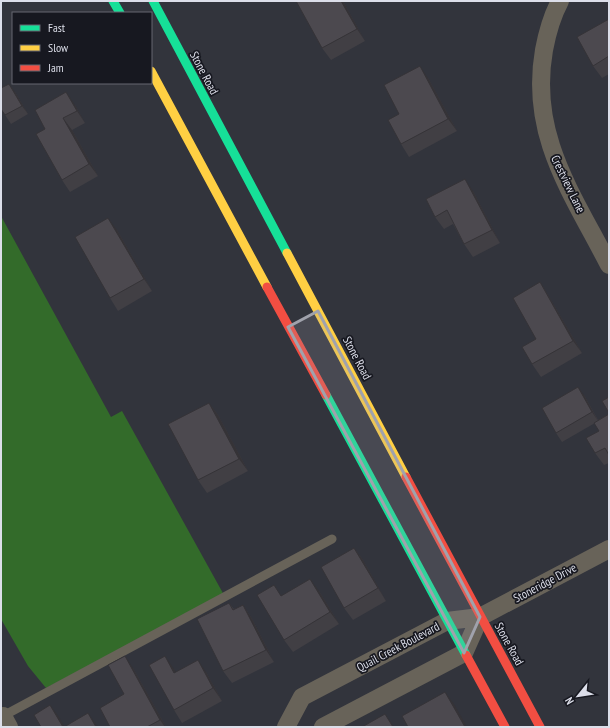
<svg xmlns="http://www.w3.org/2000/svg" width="610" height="728" font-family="'PT Sans Narrow',sans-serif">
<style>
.forest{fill:#336b2a}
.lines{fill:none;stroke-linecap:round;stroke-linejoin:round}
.lane{stroke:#686359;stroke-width:9}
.street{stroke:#686359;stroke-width:18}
.fast{stroke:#16e098;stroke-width:9}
.slow{stroke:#ffcf43;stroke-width:9}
.jam{stroke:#f24e42;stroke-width:9}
.wall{fill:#413f44}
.shaded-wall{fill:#353337}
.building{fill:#4c494f;stroke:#353337}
.marked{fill:#a0a2ac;fill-opacity:0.2;stroke:#a0a2ac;stroke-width:3;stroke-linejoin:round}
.labels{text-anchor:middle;stroke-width:3.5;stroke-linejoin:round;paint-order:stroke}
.street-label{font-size:12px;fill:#dcdee9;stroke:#171820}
</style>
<rect width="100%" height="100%" fill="#32343c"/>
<polygon class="forest" points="1,216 111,417 122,411 224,595 46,688 28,666 1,619"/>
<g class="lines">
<polyline class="lane" points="3,716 332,539"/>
<g class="street">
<path d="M 560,1 C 552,16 547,34 544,50 C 529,135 572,193 609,265"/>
<polyline points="480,617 609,549"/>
<polyline points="3,716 9,727"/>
<polyline points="286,727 302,697 447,621 480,617 464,653 323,727"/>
</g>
<g class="fast">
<polyline points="113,1 120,13"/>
<polyline points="153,1 287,253"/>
<polyline points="326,395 466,655"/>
</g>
<g class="slow">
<polyline points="151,71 267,287"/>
<polyline points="287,253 406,477"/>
</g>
<g class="jam">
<polyline points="267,287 326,395"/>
<polyline points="406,477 540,727"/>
<polyline points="466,655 505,727"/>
</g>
</g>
<g class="wall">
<polygon points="296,1 343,1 365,41 331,60 322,48"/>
<polygon points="609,19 609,74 602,78 593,66"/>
<polygon points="428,78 457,131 409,157 401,144 399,114"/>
<polygon points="15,92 28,114 11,124 5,115"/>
<polygon points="75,105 85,123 72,130 98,176 70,192 62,180 45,129"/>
<polygon points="473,191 500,243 473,257 464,244 453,224 444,229 435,217"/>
<polygon points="117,230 152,291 118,311 110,298"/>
<polygon points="540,282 548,295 582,353 541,377 532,364 536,339"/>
<polygon points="584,395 598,420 609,414 609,463 604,465 595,453 599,431 595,423 562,442 556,433"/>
<polygon points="209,403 218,415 248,471 207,493 198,480"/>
<polygon points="354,548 363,560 386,601 353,620 344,608"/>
<polygon points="319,591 339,624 293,652 284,640 282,596"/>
<polygon points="229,603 234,609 243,605 251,617 274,662 232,683 223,671"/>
<polygon points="133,668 166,727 110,727 124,694"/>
<polygon points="174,669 175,672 206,672 222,701 182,723 174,710"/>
</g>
<g class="shaded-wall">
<polygon points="341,1 343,1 365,41 357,29"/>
<polygon points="420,66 428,78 457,131 448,119"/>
<polygon points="9,84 15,92 28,114 22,106"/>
<polygon points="66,92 75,105 85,123 77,111"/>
<polygon points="63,118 72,130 98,176 89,164"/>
<polygon points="465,179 473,191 500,243 492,230"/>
<polygon points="108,218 117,230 152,291 144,279"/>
<polygon points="540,282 548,295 582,353 573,341"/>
<polygon points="578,387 584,395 598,421 592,412"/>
<polygon points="209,403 218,415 248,471 239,459"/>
<polygon points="354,548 363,560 386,601 378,588"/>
<polygon points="310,579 319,591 339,624 330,612"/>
<polygon points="243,605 251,617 274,662 266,650"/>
<polygon points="125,656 133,668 166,727 165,727 160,720"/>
<polygon points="165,656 174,669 183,685 174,673"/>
<polygon points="198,660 206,672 222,701 213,688"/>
<polygon points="445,692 454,704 467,727 465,727"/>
<polygon points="50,705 59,717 65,727 63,727"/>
<polygon points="88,713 98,727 96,727"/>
<polygon points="385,714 394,727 393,727"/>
</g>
<g class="building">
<polygon points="296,1 341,1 357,29 322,48"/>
<polygon points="609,19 609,56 593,66 577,37"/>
<polygon points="420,66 448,119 401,144 388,120 399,114 384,85"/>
<polygon points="9,84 22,106 5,115 1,109 1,88"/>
<polygon points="66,92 77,111 63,118 89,164 62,180 36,134 45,129 35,110"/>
<polygon points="465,179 492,230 464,244 447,210 435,217 426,199"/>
<polygon points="108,218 144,279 110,298 75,237"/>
<polygon points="540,282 573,341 532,364 522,347 536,339 513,298"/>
<polygon points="578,387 592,412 556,433 542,408"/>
<polygon points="609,397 609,413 602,401"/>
<polygon points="209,403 239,459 198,480 168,424"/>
<polygon points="609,414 609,455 605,448 595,453 586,438 599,431 594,423"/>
<polygon points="354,548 378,588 344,608 321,567"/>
<polygon points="310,579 330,612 284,640 257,595 274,585 281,596"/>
<polygon points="229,603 233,610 243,605 266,650 223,671 197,619"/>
<polygon points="125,656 160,720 147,727 110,727 100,708 124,694 108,665"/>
<polygon points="165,656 174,673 198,660 213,688 174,710 149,665"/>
<polygon points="445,692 465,727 408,727 402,716"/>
<polygon points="50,705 63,727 41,727 34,715"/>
<polygon points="88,713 96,727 64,727"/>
<polygon points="385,714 393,727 362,727"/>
</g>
<path class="marked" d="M 318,311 L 480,617 L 464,653 L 288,327 Z"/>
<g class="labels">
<g class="street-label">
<text transform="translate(204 73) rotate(62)" y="4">Stone Road</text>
<text transform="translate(568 184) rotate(64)" y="4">Crestview Lane</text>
<text transform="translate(357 358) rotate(62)" y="4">Stone Road</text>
<text transform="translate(545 583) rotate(-28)" y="4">Stoneridge Drive</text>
<text transform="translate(509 644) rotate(61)" y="4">Stone Road</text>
<text transform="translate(398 647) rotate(-28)" y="4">Quail Creek Boulevard</text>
</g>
</g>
<rect width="610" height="728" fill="none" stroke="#dcdee9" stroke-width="4"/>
<rect x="12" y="12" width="140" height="72" fill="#171820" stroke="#666770"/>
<rect x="20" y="25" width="20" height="6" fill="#16e098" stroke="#666770"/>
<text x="48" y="32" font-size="12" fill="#dcdee9">Fast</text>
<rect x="20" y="45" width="20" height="6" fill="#ffcf43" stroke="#666770"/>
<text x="48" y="52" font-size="12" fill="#dcdee9">Slow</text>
<rect x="20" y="65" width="20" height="6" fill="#f24e42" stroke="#666770"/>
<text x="48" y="72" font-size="12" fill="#dcdee9">Jam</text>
<g transform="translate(578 696) rotate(240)" stroke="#171820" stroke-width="3" paint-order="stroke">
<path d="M0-3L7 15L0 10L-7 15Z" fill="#dcdee9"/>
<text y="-6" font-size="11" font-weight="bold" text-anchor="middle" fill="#dcdee9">N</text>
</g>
</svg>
